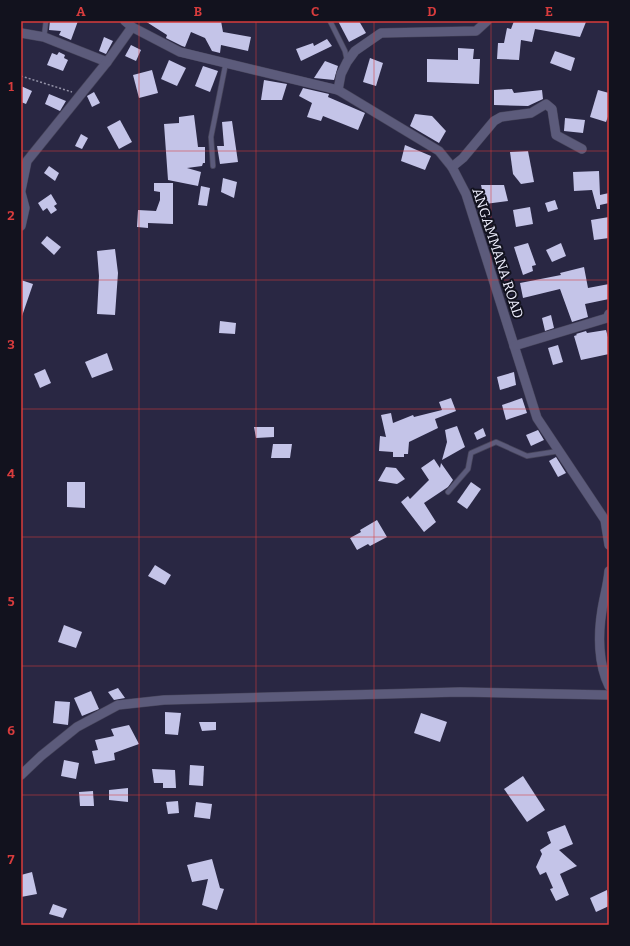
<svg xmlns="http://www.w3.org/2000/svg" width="630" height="946" font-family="Bitter,serif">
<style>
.building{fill:#c4c4e8}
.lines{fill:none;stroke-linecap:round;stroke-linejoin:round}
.service-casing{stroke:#47455b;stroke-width:6}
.minor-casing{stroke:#47455b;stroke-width:10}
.path{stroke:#9392a7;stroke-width:1.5;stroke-dasharray:2 2;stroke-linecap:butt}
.service{stroke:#5c5b7b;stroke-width:4.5}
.minor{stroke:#5c5b7b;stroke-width:9}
.grid{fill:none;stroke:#d83c3d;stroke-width:1;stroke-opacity:0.55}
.labels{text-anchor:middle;stroke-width:4;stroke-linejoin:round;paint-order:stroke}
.street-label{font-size:14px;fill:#eeeefd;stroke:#12121e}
.neatline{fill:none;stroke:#d83c3d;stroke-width:1.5}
.grid-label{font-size:13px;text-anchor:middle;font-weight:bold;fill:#d83c3d}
</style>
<rect width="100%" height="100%" fill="#292743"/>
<g class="building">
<polygon points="50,21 78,21 71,40 59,35 61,31 49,30"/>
<polygon points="145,21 221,21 223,32 251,37 248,51 221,45 220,53 212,51 205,38 191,32 185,47 182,46 166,38 167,35"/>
<polygon points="338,21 359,21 366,33 349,42"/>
<polygon points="514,21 577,21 586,22 580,37 535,29 532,42 521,40 519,60 497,59 498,43 504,43 507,28 511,29"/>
<polygon points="104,37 113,41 106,54 99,51"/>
<polygon points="327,39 332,46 301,61 296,49 313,43 314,46"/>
<polygon points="131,45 141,50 136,61 125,56"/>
<polygon points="458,48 474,49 473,59 480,59 479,84 427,82 427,59 458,60"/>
<polygon points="555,51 575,58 571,71 550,63"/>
<polygon points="59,52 65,55 64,58 68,60 63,71 47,65 52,53 57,55"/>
<polygon points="370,58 383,63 376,86 363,82"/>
<polygon points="169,60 186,68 177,86 161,79"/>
<polygon points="325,61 338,66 334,80 314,78"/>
<polygon points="203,66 218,71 210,92 195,86"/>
<polygon points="152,70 158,93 139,98 133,75"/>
<polygon points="264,80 287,84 282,100 261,100"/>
<polygon points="21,86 32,91 26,104 21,102"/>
<polygon points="303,88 329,94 328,97 365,113 358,130 323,116 321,121 307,117 312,103 299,96"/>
<polygon points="512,89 514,93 542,90 543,99 528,106 494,105 494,90"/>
<polygon points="598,90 609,93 609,114 606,122 590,117"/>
<polygon points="94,92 100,103 92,107 87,96"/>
<polygon points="49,94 66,101 60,111 45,104"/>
<polygon points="415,114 432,116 446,131 439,143 410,126"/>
<polygon points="194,115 198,147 205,147 205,163 203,163 202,166 187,168 201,172 198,186 168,180 164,124 179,123 179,117"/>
<polygon points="565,118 585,120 583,133 564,131"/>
<polygon points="120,120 132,142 119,149 107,127"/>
<polygon points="232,121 238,162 220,164 217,146 224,146 222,122"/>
<polygon points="81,134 88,138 82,149 75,146"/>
<polygon points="405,145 431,156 425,170 401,161"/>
<polygon points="528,151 534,182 521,184 513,174 510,152"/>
<polygon points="49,166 59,173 55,181 44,173"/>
<polygon points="599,171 600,195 609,193 609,203 600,205 600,209 597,209 592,190 574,191 573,172"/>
<polygon points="223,178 237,182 234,198 221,192"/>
<polygon points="154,183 173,183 173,224 148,223 148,228 137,227 138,210 156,211 160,200 160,192 154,191"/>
<polygon points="481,185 504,185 508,201 485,204"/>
<polygon points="201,186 210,188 207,206 198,205"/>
<polygon points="51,194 57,204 54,206 57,210 51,214 47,208 43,211 38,203"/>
<polygon points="555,200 558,209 548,212 545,203"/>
<polygon points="530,207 533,224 516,227 513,210"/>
<polygon points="609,217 609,238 594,240 591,220"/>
<polygon points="47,236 61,247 54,255 41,243"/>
<polygon points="528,243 536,265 532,266 533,271 523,275 514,247"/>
<polygon points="561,243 566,256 552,262 546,250"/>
<polygon points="115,249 118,273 115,315 97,314 99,276 97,251"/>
<polygon points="584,267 588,288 609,284 609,299 585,304 588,317 572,322 560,289 523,298 520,283 561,275 560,273"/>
<polygon points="21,280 33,284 22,316 21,315"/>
<polygon points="551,315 554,328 545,331 542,318"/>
<polygon points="220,321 236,323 235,334 219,333"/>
<polygon points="606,330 609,341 609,354 581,360 574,336 577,335 576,334 586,331 587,333"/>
<polygon points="558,345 563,362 553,365 548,348"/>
<polygon points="107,353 113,370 92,378 85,362"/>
<polygon points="45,369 51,383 40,388 34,374"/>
<polygon points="514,372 516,385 500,390 497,377"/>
<polygon points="451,398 456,411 435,419 438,428 409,442 408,454 404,454 404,457 393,457 393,452 379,451 380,436 386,437 381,415 391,413 393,423 413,415 414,417 442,410 439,402"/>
<polygon points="522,398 527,413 506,420 502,405"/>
<polygon points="457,426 465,447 442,460 447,442 445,430"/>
<polygon points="254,427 274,427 274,437 256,438"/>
<polygon points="483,428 486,436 477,440 474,433"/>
<polygon points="538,430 544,440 531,446 526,435"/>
<polygon points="273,444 292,444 290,458 271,458"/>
<polygon points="556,457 566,473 558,477 549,461"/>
<polygon points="434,459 440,468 441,463 453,480 448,487 424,503 436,522 424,532 401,502 408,496 410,499 429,480 421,468"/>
<polygon points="386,467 396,468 405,479 397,484 378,481"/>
<polygon points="67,482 85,482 85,508 67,507"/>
<polygon points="471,482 481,489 467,509 457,502"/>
<polygon points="377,520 387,537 370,546 368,544 357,550 350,538 361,532 360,530"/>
<polygon points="155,565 171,575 165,585 148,576"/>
<polygon points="64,625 82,632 76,648 58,642"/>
<polygon points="118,688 125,698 114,700 108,692"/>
<polygon points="91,691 99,709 82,716 74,698"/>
<polygon points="55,701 70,702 68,725 53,723"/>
<polygon points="165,712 181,713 178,735 165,734"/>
<polygon points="421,713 447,722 440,742 414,733"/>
<polygon points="199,722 216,722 216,730 202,731"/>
<polygon points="129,725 139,744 114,753 115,760 95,764 92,751 98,750 95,740 114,736 111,729"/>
<polygon points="64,760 79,763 76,779 61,776"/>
<polygon points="190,765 204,766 203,786 189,785"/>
<polygon points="152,769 175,770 176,788 163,788 163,783 154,783"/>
<polygon points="523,776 545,810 527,822 504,789"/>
<polygon points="128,788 128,802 109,800 109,790"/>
<polygon points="93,791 94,806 80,806 79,792"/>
<polygon points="178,801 179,813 168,814 166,802"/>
<polygon points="196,802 212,804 210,819 194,817"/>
<polygon points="565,825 573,844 559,850 577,866 560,874 569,895 556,901 550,889 553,888 546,872 540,875 536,867 542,854 540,850 551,843 547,832"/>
<polygon points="212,859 220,888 224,889 217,910 202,905 208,879 192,882 187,865"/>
<polygon points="32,872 37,894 21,897 21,875"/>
<polygon points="607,890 609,906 596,912 590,898"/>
<polygon points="53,904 67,909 63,918 49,914"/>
</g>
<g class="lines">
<g class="service-casing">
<g id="service">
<polyline points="330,21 345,51 347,60"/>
<polyline points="44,37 46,21"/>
<polyline points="213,166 211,137 226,62"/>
<polyline points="448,492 468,469 471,453 496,442 527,456 559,451"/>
</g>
</g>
<g class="minor-casing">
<g id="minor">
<polyline points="125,21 132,27 180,52 338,90 439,151 452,167 466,194 537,418 605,520 609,545"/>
<polyline points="21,33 44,37 107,62 132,27"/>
<polyline points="338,90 341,74 347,62 355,51 381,33 476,31 487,21"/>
<polyline points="452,167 463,158 494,121 501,117 531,113 546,104 552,109 556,135 582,149"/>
<polyline points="21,190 27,161 107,62"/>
<polyline points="21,193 25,208 21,226"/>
<polyline points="514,346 607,318 609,314"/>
<path d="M 609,571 C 608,584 604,597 602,610 C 598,634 598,664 609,686"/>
<polyline points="21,775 41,756 77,727 118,705 164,700 460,692 609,695"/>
</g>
</g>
<polyline class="path" points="21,76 72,92"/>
<use href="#service" class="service"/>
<use href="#minor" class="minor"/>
</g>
<path class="grid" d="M 139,21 L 139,925M 256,21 L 256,925M 374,21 L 374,925M 491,21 L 491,925M 21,151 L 609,151M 21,280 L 609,280M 21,409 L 609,409M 21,537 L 609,537M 21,666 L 609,666M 21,795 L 609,795"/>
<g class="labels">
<g class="street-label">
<text transform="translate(498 253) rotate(72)" y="5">ANGAMMANA ROAD</text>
</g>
</g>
<rect width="630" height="946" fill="none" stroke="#12121e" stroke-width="44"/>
<rect x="22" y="22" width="586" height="902" class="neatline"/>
<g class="grid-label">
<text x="81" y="16">A</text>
<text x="198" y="16">B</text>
<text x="315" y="16">C</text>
<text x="432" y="16">D</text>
<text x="549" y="16">E</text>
<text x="11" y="91">1</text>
<text x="11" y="220">2</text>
<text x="11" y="349">3</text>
<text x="11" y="478">4</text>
<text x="11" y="606">5</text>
<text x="11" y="735">6</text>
<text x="11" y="864">7</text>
</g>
</svg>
